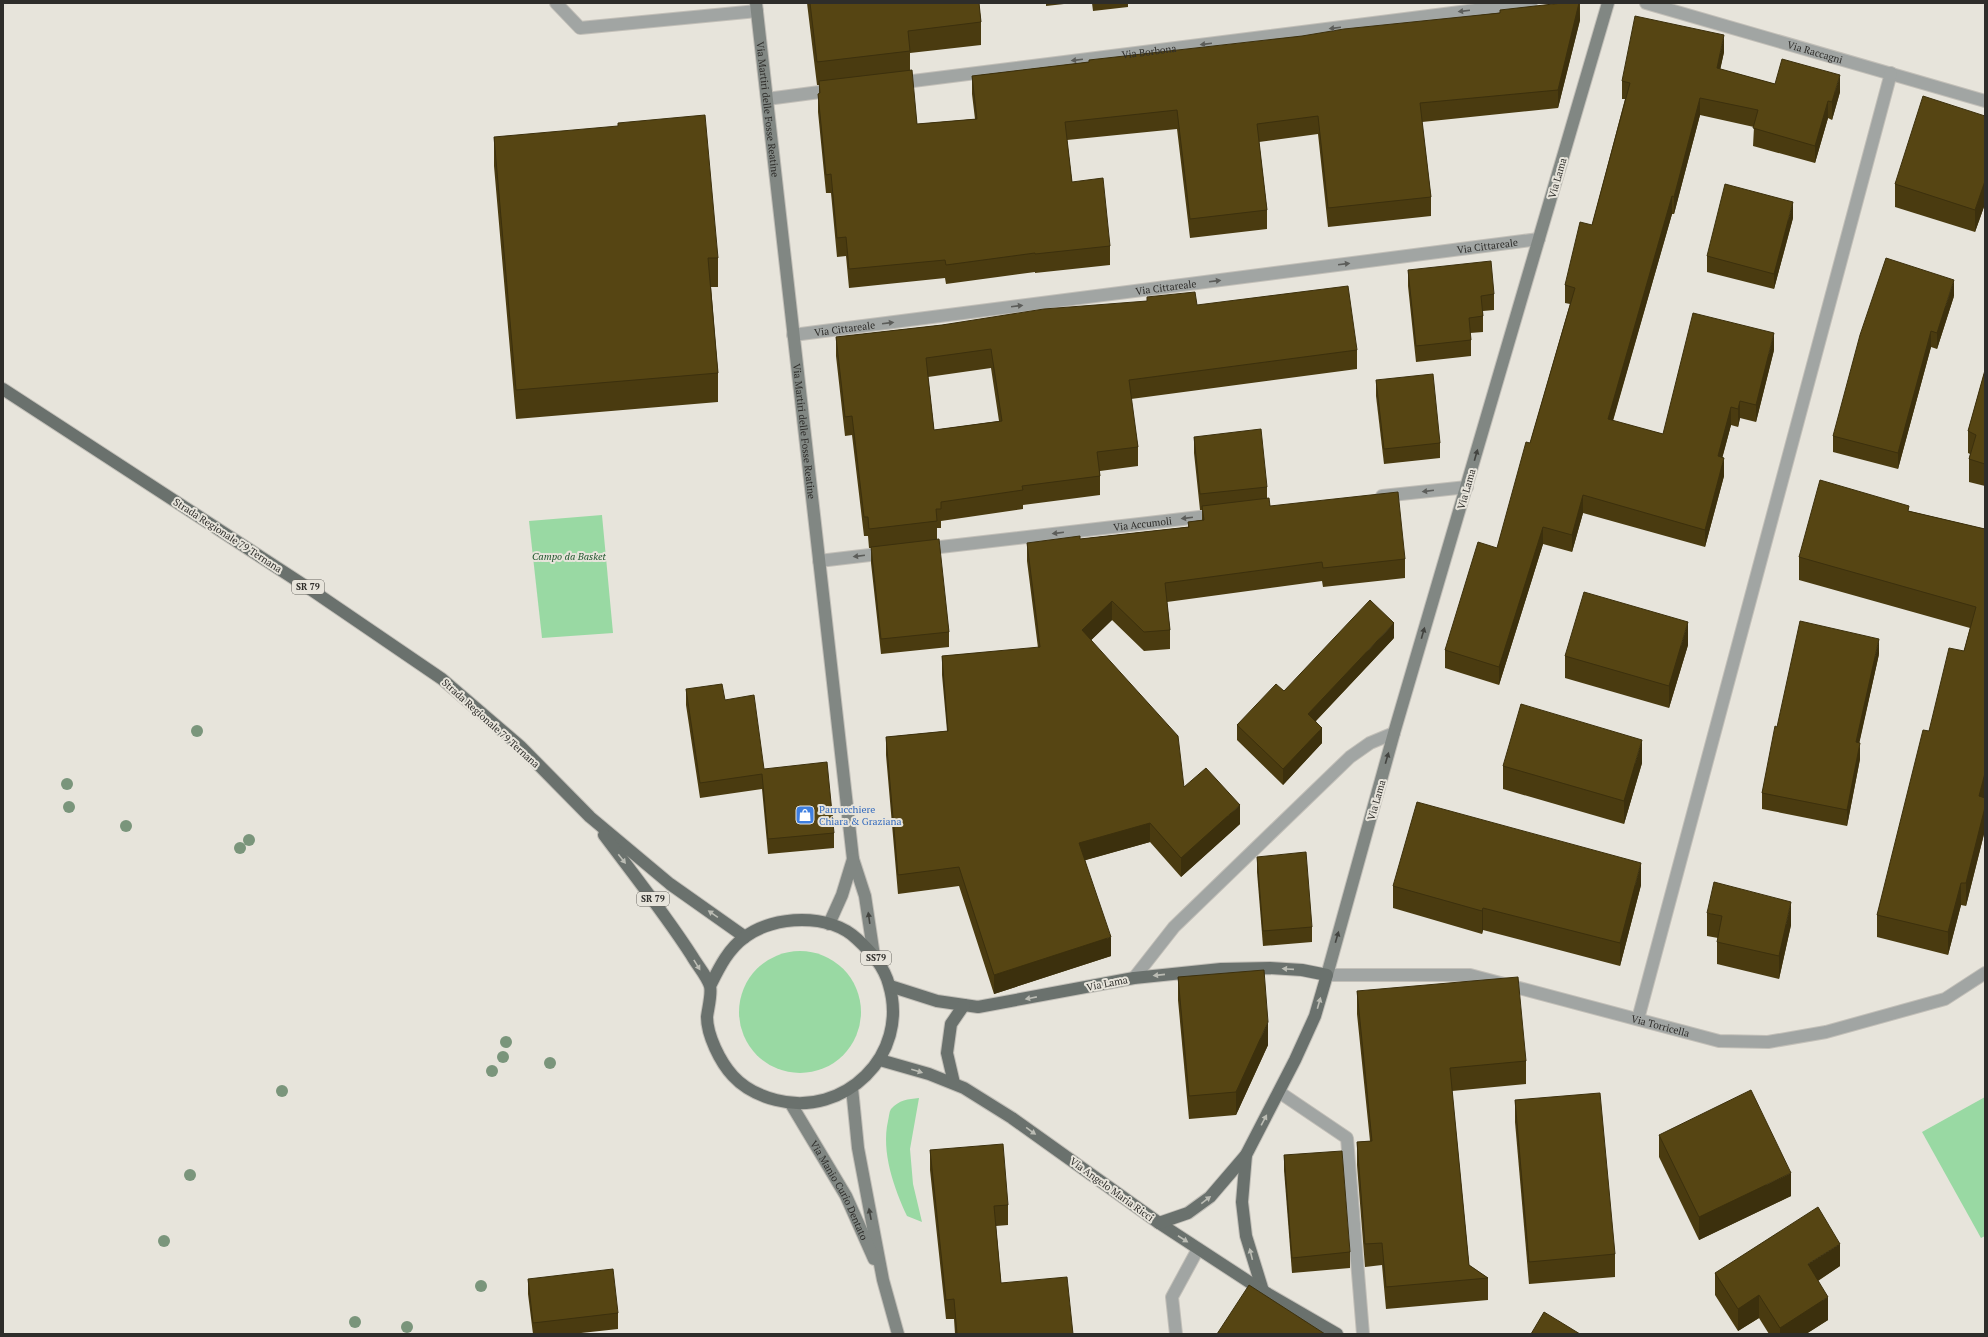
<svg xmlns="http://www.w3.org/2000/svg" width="1988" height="1337" font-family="'PT Serif',serif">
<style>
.green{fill:#99d9a3}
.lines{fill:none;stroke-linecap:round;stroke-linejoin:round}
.lane-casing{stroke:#c2bfb8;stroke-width:14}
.street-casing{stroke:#c2bfb8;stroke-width:14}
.secondary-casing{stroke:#c2bfb8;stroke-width:14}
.primary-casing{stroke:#c2bfb8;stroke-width:14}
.lane{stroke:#a1a5a3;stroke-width:12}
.street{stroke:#a1a5a3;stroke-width:12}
.secondary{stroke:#818783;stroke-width:12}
.primary{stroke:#6a716d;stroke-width:12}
.tree{fill:#7a957b}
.wall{fill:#4a3b10;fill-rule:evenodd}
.shaded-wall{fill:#3c300d}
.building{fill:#564513;stroke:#3c300d;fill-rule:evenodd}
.oneway{fill:#5c5d5a}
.oneway2{fill:#434440}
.oneway3{fill:#bbbcb4}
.labels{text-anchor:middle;stroke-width:4;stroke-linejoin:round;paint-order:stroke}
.shield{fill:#e7e4db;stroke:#66645f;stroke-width:1}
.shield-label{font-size:9px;font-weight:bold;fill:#2e2d2a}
.street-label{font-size:10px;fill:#2e2d2a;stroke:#e7e4db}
.park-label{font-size:10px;font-style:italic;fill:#20552d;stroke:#e7e4db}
.shop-label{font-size:10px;fill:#366cbe;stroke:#e7e4db;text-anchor:start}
</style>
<rect width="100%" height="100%" fill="#e7e4db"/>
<g class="green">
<polygon points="602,515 613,633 542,638 529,521"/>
<circle cx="800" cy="1012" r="61"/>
<polygon points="1985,1097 1985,1236 1981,1238 1922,1132"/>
<path d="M 919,1098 L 910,1149 L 913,1184 L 922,1222 L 907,1216 C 894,1188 881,1152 888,1121 C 889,1117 889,1112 891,1109 C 899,1100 908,1099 919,1098 Z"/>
</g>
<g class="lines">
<g class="lane-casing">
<g id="lane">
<polyline points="556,3 580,28 757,11"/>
<polyline points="1279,1092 1347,1138 1363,1334"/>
</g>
</g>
<g class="street-casing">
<g id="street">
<path id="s1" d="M 1646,3 L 1985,101"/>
<path id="s2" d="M 897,83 L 1531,3"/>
<polyline points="767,99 835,90"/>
<path id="s3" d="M 793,335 L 1539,239"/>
<polyline points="1382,496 1467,487"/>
<path id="s4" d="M 923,549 L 1217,515"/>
<polyline points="819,561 887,553"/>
<path id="s5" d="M 1327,975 L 1470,975 L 1719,1041 L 1768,1042 L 1826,1032 L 1945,999 L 1985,973"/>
<polyline points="1134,978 1174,927 1350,757 1370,743 1394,733"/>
<polyline points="1638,1019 1891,73"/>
<polyline points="1176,1334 1172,1297 1198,1249"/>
</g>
</g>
<g class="secondary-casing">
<g id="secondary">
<path id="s6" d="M 756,3 L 853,859 L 865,896 L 874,956"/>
<polyline points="829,924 842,895 853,859"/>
<polyline points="1327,975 1394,733 1608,3"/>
<polyline points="852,1088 858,1148 883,1280 898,1334"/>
<path id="s7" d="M 791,1104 L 846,1196 L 874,1259"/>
</g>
</g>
<g class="primary-casing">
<g id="primary">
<polyline points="3,389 313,591 442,679 520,746 590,817 670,884 745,937"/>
<path d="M 604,835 C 634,875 665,914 692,956 C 697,965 707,976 710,986 C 712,994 708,1008 707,1017 C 707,1035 720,1062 733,1076 C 744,1088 760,1096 776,1100 C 844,1118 910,1055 889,985 C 884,966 871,952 857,939 C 830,913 774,915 745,937 C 728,949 719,968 710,986"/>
<polyline points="890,986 937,1001 978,1007 1134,978 1221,969 1270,968 1302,970 1327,975 1315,1016 1295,1060 1246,1155 1242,1202 1246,1236 1263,1291"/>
<polyline points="880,1060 929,1074 964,1088 1012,1118 1159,1223 1263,1291 1337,1334"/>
<polyline points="954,1083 947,1053 951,1024 964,1005"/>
<polyline points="1159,1223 1188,1213 1210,1197 1246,1155"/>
</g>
</g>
<use href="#lane" class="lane"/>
<use href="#street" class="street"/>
<use href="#secondary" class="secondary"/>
<use href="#primary" class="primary"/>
</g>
<g class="tree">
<circle cx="197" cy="731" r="6"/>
<circle cx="67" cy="784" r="6"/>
<circle cx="69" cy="807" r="6"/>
<circle cx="126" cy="826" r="6"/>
<circle cx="249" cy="840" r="6"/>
<circle cx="240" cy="848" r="6"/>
<circle cx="506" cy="1042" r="6"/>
<circle cx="503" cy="1057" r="6"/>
<circle cx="550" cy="1063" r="6"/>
<circle cx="492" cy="1071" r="6"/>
<circle cx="282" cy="1091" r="6"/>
<circle cx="190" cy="1175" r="6"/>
<circle cx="164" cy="1241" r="6"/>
<circle cx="481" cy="1286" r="6"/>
<circle cx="355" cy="1322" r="6"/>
<circle cx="407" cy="1327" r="6"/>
</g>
<g class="wall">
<polygon points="807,3 979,3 981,22 981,45 910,53 910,70 917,124 975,119 972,94 972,76 1580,3 1580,20 1558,108 1422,122 1431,197 1431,216 1328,227 1318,134 1259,142 1267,210 1267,229 1190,238 1177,129 1067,140 1072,182 1110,246 1110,265 1035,273 1035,272 946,284 945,278 849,288 846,256 837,257 831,193 826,193 818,112 818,94 819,94 819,85 817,85"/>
<polygon points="1046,3 1073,3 1046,6"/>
<polygon points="1092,3 1128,3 1128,7 1093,11"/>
<polygon points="1724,52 1720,69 1775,84 1840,92 1832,120 1828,118 1815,163 1753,146 1754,127 1700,115 1674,214 1672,214 1613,421 1663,434 1774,350 1756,422 1740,418 1738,427 1731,425 1722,458 1724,476 1705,547 1583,513 1572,552 1543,544 1499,685 1445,668 1445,650 1497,548 1530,443 1570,304 1565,303 1565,285 1592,225 1625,99 1622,99 1622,81"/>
<polygon points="1985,116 1985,204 1975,232 1895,207 1895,184"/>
<polygon points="494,137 718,258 718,287 711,287 718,373 718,402 516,419 494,166"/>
<polygon points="1793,218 1774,289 1707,272 1707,256"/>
<polygon points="1408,270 1494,294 1494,310 1483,311 1483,332 1470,333 1471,340 1471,356 1416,362 1408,286"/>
<polygon points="1954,296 1937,349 1931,347 1898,469 1833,452 1833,436"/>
<path d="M 1147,297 L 1197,305 L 1357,350 L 1357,369 L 1131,399 L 1138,447 L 1138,466 L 1100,471 L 1100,495 L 1023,505 L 1023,509 L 941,521 L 941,528 L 937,528 L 937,540 L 949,632 L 949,647 L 881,654 L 871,563 L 871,548 L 869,548 L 868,536 L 864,536 L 852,435 L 845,436 L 836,356 L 836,337 L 942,325 L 1147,301 ZM 991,368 L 999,421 L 934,430 L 928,377 Z"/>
<polygon points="1985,370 1985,486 1969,482 1969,459 1970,454 1968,453 1968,431"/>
<polygon points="1376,380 1440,443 1440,458 1384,464 1376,396"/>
<polygon points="1194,437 1267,487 1267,498 1270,506 1405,559 1405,578 1323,587 1322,581 1167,602 1170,630 1170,649 1144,651 1112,620 1091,640 1184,787 1240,824 1181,877 1150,842 1085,860 1111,956 994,994 959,886 898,894 886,755 886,737 947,731 942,675 942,656 1038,648 1027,561 1027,543 1080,539 1188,527 1188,522 1202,520 1202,510 1200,510 1194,453"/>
<polygon points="1909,511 1985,529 1985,830 1966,906 1961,905 1948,955 1877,937 1877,915 1929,731 1964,651 1970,628 1799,580 1799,557"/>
<polygon points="1394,638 1316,721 1322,743 1283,785 1237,740 1237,725 1284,691"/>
<polygon points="1688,645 1669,708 1565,678 1565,656"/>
<polygon points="1879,654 1859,743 1860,759 1847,826 1762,809 1762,793 1777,727"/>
<polygon points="686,689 725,700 764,769 834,833 834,848 768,854 762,789 700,798 686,705"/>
<polygon points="1642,763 1624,824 1503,789 1503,766"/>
<polygon points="1257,857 1312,927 1312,942 1263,946 1257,872"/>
<polygon points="1641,885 1620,966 1483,930 1482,934 1393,908 1393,886"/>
<polygon points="1707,913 1791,925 1779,979 1717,964 1717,942 1718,938 1707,936"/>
<polygon points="1178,977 1268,1045 1236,1115 1189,1119 1178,1000"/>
<polygon points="1357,991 1526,1061 1526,1084 1452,1091 1469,1265 1488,1278 1488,1300 1386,1309 1382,1265 1365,1267 1357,1165 1357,1142 1370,1141 1357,1014"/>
<polygon points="1515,1100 1615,1254 1615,1277 1529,1284 1515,1122"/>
<polygon points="1659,1135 1791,1196 1699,1240 1659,1157"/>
<polygon points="930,1150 1008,1205 1008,1225 996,1226 1001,1283 1073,1334 955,1334 954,1319 946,1319 930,1170"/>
<polygon points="1284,1155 1350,1252 1350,1268 1292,1273 1284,1170"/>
<polygon points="1840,1266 1818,1281 1828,1320 1806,1334 1769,1334 1759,1318 1738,1331 1715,1295 1715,1273"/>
<polygon points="528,1279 618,1313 618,1329 572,1334 533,1334 528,1294"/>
</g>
<g class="shaded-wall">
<polygon points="1579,3 1580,20 1558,108 1558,90"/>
<polygon points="1724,35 1724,52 1717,85 1717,68"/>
<polygon points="1840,75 1840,92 1832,120 1832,102"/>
<polygon points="1700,98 1700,115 1674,214 1674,197"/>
<polygon points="1828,101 1828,118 1815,163 1815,146"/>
<polygon points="1985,181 1985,204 1975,232 1975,210"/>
<polygon points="1672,196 1672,214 1608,437 1608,419"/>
<polygon points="1793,202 1793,218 1774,289 1774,274"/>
<polygon points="1954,280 1954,296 1937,349 1937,333"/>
<polygon points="1931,331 1931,347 1898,469 1898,453"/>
<polygon points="1774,333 1774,350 1756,422 1756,405"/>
<polygon points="1740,401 1740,418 1738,427 1738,409"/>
<polygon points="1731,407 1731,425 1718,474 1718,456"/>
<polygon points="1724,458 1724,476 1705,547 1705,530"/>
<polygon points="1583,495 1583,513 1572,552 1572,535"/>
<polygon points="1543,527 1543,544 1499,685 1499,667"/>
<polygon points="1112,601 1112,620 1082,649 1082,630"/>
<polygon points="1688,622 1688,645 1669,708 1669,686"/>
<polygon points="1394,623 1394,638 1308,729 1308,714"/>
<polygon points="1879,639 1879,654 1856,758 1856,742"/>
<polygon points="1322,728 1322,743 1283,785 1283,769"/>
<polygon points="1642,740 1642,763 1624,824 1624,801"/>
<polygon points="1860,743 1860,759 1847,826 1847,810"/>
<polygon points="1985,773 1985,796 1979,819 1979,796"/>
<polygon points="1240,805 1240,824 1181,877 1181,858"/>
<polygon points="1985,807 1985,830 1966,906 1966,883"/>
<polygon points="1150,823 1150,842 1079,862 1079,843"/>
<polygon points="1641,863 1641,885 1620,966 1620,943"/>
<polygon points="1961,883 1961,905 1948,955 1948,932"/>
<polygon points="1791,902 1791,925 1779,979 1779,956"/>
<polygon points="1483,908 1483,930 1482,934 1482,911"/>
<polygon points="1111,937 1111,956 994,994 994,975"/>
<polygon points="1268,1022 1268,1045 1236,1115 1236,1092"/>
<polygon points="1791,1173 1791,1196 1699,1240 1699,1217"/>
<polygon points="1840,1244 1840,1266 1808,1287 1808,1264"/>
<polygon points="1759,1295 1759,1318 1738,1331 1738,1309"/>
<polygon points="1828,1297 1828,1320 1806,1334 1780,1334 1780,1328"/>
</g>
<g class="building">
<polygon points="810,3 979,3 981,22 908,31 910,51 817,62"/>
<polygon points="1562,3 1579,3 1558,90 1420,103 1431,197 1328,208 1318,116 1257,124 1267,210 1190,219 1177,110 1065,122 1072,182 1103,178 1110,246 1035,254 1035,253 946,265 945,260 849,269 846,237 837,238 831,174 826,175 818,94 820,93 819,81 912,70 917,124 977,119 972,76 1089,62 1089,60 1302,36 1344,29 1500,13 1500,10"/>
<polygon points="1635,16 1724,35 1717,68 1775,84 1782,59 1840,75 1832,102 1828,101 1815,146 1753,128 1758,110 1700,98 1674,197 1672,196 1608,419 1663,434 1693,313 1774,333 1756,405 1740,401 1738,409 1731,407 1718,456 1724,458 1705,530 1583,495 1572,535 1543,527 1499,667 1445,650 1478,542 1497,548 1526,442 1530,443 1575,288 1565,285 1580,222 1592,225 1630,83 1622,81"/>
<polygon points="1923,96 1985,116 1985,181 1975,210 1895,184"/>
<polygon points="705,115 718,258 708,258 718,373 516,390 494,137 618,126 618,123"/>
<polygon points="1725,184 1793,202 1774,274 1707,256"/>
<polygon points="1886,258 1954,280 1937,333 1931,331 1898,453 1833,436 1860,335"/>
<polygon points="1491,261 1494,294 1481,296 1483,316 1469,318 1471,340 1416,346 1408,270"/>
<path d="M 1348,286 L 1357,350 L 1129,380 L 1138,447 L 1097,452 L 1100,476 L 1022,486 L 1023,490 L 941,502 L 941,509 L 936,509 L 937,521 L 869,529 L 868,517 L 864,517 L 852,416 L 845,417 L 836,337 L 942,325 L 1044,309 L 1147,301 L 1147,297 L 1195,292 L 1197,305 ZM 991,349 L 1002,421 L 934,430 L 926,358 Z"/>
<polygon points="1985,370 1985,464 1969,459 1976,435 1968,431"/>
<polygon points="1433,374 1440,443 1384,449 1376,380"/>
<polygon points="1261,429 1267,487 1200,494 1194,437"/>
<polygon points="1820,480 1909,506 1908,511 1985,529 1985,773 1979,796 1985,798 1985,807 1966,883 1961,883 1948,932 1877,915 1923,730 1929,731 1949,648 1964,651 1976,607 1799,557"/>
<polygon points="1398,492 1405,559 1323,568 1322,562 1165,583 1170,630 1144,632 1112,601 1082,630 1178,736 1184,787 1206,768 1240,805 1181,858 1150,823 1079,843 1111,937 994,975 959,867 898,875 886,737 948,731 942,656 1040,647 1027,543 1080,536 1080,539 1189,527 1188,522 1204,520 1202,506 1269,498 1270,506"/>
<polygon points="939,539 949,632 881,639 871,547"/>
<polygon points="1584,592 1688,622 1669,686 1565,656"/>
<polygon points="1370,600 1394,623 1308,714 1322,728 1283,769 1237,725 1276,684 1284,691"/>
<polygon points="1800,621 1879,639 1856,742 1860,743 1847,810 1762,793 1775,726 1777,727"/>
<polygon points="722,684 725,700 754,695 764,769 827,762 834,833 768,839 762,774 700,783 686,689"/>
<polygon points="1521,704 1642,740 1624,801 1503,766"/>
<polygon points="1417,802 1641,863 1620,943 1483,908 1482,911 1393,886"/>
<polygon points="1306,852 1312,927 1263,931 1257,857"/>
<polygon points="1714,882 1791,902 1779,956 1717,942 1722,916 1707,913"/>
<polygon points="1264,970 1268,1022 1236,1092 1189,1096 1178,977"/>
<polygon points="1518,977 1526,1061 1450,1068 1469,1265 1488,1278 1386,1287 1382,1243 1365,1244 1357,1142 1372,1141 1357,991"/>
<polygon points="1751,1090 1791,1173 1699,1217 1659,1135"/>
<polygon points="1600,1093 1615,1254 1529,1262 1515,1100"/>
<polygon points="1003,1144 1008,1205 994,1206 1001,1283 1067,1277 1073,1334 957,1334 954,1299 946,1300 930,1150"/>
<polygon points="1342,1151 1350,1252 1292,1258 1284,1155"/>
<polygon points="1818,1207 1840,1244 1808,1264 1828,1297 1780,1328 1759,1295 1738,1309 1715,1273"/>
<polygon points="613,1269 618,1313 533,1323 528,1279"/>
<polygon points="1249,1285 1325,1334 1217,1334"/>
<polygon points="1544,1312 1580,1334 1531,1334"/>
</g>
<defs><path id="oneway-solid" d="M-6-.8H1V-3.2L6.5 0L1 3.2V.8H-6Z"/></defs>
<g class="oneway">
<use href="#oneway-solid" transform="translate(1464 11) rotate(173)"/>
<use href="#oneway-solid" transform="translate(1335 28) rotate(173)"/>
<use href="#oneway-solid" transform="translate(1206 44) rotate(173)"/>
<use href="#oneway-solid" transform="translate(1077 60) rotate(173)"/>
<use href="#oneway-solid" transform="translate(1344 264) rotate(-7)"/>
<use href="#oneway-solid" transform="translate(1215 281) rotate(-7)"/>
<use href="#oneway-solid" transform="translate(1017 306) rotate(-7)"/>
<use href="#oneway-solid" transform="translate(888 323) rotate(-7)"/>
<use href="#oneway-solid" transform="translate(1428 491) rotate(173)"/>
<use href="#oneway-solid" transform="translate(1187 518) rotate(173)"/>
<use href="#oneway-solid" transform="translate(1058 533) rotate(173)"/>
<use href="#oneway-solid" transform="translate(859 556) rotate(173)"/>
</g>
<g class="oneway2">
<use href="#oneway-solid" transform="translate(1476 455) rotate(-74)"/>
<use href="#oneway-solid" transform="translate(1423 633) rotate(-74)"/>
<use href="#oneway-solid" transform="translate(1387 758) rotate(-74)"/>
<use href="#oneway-solid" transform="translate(869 918) rotate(-98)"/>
<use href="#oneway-solid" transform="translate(1337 937) rotate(-74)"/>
<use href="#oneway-solid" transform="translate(870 1214) rotate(-101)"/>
</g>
<g class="oneway3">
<use href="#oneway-solid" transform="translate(622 859) rotate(52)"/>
<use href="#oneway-solid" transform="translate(713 914) rotate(-145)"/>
<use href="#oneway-solid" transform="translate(697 965) rotate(58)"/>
<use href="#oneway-solid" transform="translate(1288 969) rotate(-176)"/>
<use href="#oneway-solid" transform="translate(1159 975) rotate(174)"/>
<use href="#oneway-solid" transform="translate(1031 998) rotate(169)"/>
<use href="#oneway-solid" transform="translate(1319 1003) rotate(-74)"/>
<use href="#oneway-solid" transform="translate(917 1071) rotate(17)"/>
<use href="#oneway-solid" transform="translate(1264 1120) rotate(-62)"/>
<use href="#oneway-solid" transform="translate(1031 1131) rotate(36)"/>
<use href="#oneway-solid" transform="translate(1206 1200) rotate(-38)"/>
<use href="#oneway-solid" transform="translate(1183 1239) rotate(33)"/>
<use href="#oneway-solid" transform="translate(1251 1254) rotate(-104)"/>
</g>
<defs>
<g id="shop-square" transform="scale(1)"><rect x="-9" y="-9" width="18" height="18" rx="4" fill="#3f7fe0" stroke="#e7e4db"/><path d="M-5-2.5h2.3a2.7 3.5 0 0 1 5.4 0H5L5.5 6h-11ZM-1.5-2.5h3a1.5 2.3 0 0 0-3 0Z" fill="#fff"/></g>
</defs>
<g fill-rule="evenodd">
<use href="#shop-square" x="805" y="815"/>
</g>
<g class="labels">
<g class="shield">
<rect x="292" y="580" width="32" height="14" rx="3"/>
<rect x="637" y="892" width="32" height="14" rx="3"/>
<rect x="861" y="951" width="30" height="14" rx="3"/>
</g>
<g class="shield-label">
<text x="308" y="590">SR 79</text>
<text x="653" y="902">SR 79</text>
<text x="876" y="961">SS79</text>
</g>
<g class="street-label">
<text dy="4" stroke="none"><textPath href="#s2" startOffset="254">Via Borbona</textPath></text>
<text dy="4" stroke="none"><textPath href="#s1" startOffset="176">Via Raccagni</textPath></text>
<text dy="4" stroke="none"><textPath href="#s6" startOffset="107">Via Martiri delle Fosse Reatine</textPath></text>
<text transform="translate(1557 178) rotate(-74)" y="4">Via Lama</text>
<text dy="4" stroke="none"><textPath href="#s3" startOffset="700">Via Cittareale</textPath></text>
<text dy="4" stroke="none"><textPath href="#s3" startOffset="376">Via Cittareale</textPath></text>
<text dy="4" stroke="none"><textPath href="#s3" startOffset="52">Via Cittareale</textPath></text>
<text dy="4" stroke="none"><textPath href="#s6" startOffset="431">Via Martiri delle Fosse Reatine</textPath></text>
<text transform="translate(1466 489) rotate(-74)" y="4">Via Lama</text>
<text dy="4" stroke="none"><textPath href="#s4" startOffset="221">Via Accumoli</textPath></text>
<text transform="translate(228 535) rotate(33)" y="4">Strada Regionale 79 Ternana</text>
<text transform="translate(491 723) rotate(42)" y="4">Strada Regionale 79 Ternana</text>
<text transform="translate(1376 800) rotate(-74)" y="4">Via Lama</text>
<text transform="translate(1107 983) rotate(-11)" y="4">Via Lama</text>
<text dy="4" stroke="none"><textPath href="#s5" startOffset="340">Via Torricella</textPath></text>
<text transform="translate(1112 1189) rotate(36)" y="4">Via Angelo Maria Ricci</text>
<text dy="4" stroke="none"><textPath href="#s7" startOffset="99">Via Manio Curio Dentato</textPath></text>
</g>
<g class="park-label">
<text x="569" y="560">Campo da Basket</text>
</g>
<g class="shop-label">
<text x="819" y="813">Parrucchiere<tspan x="819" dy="12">Chiara &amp; Graziana</tspan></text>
</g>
</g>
<rect width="1988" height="1337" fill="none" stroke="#2e2d2a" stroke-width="8"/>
</svg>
